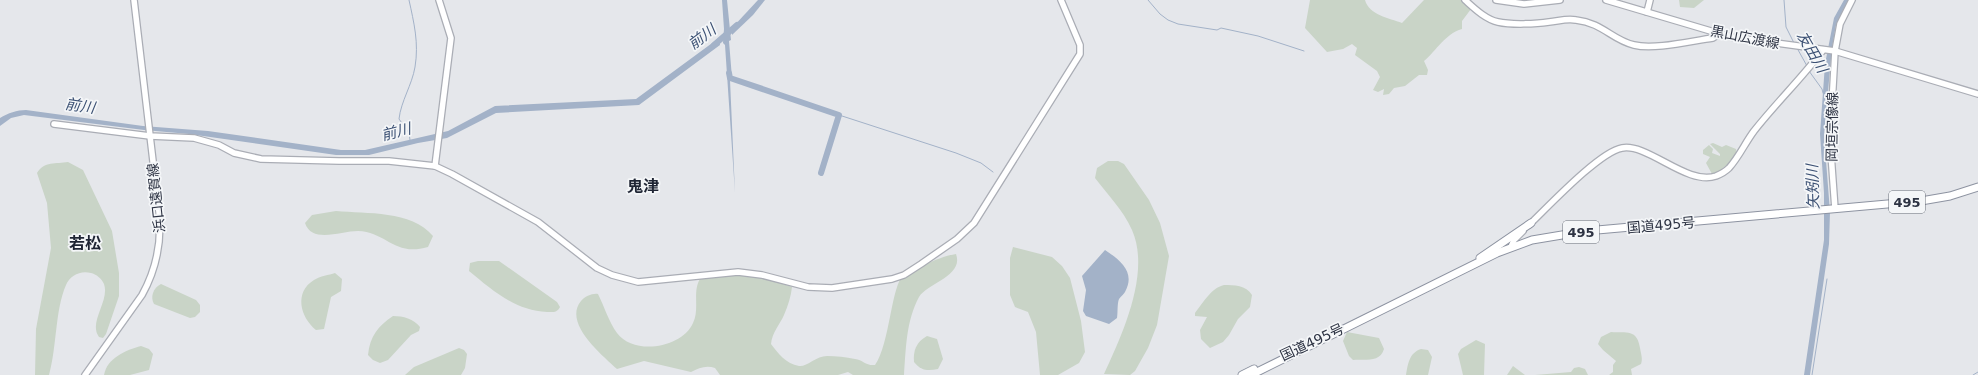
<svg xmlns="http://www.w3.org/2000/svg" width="1978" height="375" font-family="'DejaVu Sans','Noto Sans JP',sans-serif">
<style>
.green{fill:#c9d4c7}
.water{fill:#a3b2c8}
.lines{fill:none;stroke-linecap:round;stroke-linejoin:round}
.stream{stroke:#a3b2c8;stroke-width:1}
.river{stroke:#a3b2c8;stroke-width:6}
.secondary-casing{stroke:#aaadb5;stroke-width:8}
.highway-casing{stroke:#8d93a1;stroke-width:9}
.secondary{stroke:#fff;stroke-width:5.5}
.highway{stroke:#fff;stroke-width:7}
.labels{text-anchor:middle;stroke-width:3.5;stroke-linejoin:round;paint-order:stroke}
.shield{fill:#f4f6f8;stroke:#696e79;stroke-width:1}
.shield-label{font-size:13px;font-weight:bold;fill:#2d3343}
.street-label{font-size:14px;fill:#2d3343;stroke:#f4f6f8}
.water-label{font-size:15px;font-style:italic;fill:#3b5073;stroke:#f4f6f8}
.quarter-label{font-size:16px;font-weight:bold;fill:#1f2534;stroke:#f4f6f8}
</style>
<rect width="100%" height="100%" fill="#e5e7eb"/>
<g class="green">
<path d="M 1310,0 L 1365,0 C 1369,15 1389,18 1402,23 L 1424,0 L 1462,0 L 1471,9 L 1462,21 L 1462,29 C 1445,34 1437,50 1424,61 L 1428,70 L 1427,75 L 1419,75 L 1405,86 L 1394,88 L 1389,94 L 1383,95 L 1384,89 L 1378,92 L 1373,90 L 1380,77 L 1377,71 L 1355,55 L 1357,48 L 1352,44 L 1343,49 L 1327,52 L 1305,28 Z"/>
<polygon points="1679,0 1704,0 1694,8 1680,7"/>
<polygon points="1713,143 1722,147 1726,145 1736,149 1737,154 1730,163 1715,174 1712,174 1706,163 1710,157 1703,154 1703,150 1709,145 1713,149 1712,153 1720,156 1720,154 1710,144"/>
<path d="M 1108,161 L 1118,161 L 1124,164 L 1149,200 L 1160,223 L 1169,256 L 1157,325 L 1148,348 L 1135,371 L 1130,375 L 1104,374 C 1122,335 1151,273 1132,230 C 1123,210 1108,195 1095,178 L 1097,168 Z"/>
<path d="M 68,162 L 83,170 L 112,231 L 119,273 L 119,296 L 106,334 L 103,338 L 99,337 C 88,322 110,301 104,284 C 102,279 96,274 91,273 C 81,270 70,275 66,285 C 55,310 57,347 49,375 L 35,375 L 36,329 L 51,248 L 47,203 L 37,173 C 44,161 56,164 68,162 Z"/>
<path d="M 336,211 C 367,214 411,210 433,236 L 428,247 C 394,257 387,232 358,231 C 341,231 312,244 305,223 L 312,215 Z"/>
<polygon points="1013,247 1052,257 1062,266 1070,278 1081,321 1085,352 1079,363 1058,375 1040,375 1036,332 1028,312 1015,307 1010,295 1010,258"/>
<path d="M 956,254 C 964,276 928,283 919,297 C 906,321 906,349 904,375 L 853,375 L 848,372 L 838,375 L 720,375 L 715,368 C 706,365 699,368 691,372 L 644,361 L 617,369 C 601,354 563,323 581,301 C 585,296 593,293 598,294 C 604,306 609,322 617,333 C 634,356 682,348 693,323 C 700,309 692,292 700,279 L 725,273 L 768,279 L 792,287 C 791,296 788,306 784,315 C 780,324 772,333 771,344 C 778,353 786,364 799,366 C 807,367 816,356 827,356 C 836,356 846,357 855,359 C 863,360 866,366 875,365 C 890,344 891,285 904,274 C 909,270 918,268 924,265 C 935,260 944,256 956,254 Z"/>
<path d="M 478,261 L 499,261 L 557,302 L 560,307 C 557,313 553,312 547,312 C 516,311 492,290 469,271 L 470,263 Z"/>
<path d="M 335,273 L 342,279 L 341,291 L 331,297 L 324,329 L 316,330 C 300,317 294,292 314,280 C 320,276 329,275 335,273 Z"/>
<path d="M 161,284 L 196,300 L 200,305 L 200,312 L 195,317 L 190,318 L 154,304 C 150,297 153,288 161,284 Z"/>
<path d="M 1224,285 C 1234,285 1246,285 1252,295 L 1250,307 L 1238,319 L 1229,335 L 1223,342 L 1210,348 L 1201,339 L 1200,330 L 1207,317 L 1195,316 L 1195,313 C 1203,303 1211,288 1224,285 Z"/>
<path d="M 393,316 C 403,316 414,319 420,327 L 419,331 L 411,335 L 388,360 L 380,363 L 373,360 L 368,355 C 370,336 378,326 393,316 Z"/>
<path d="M 1347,332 L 1379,338 L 1384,349 C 1380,363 1365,359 1353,360 L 1349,356 L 1343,341 Z"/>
<path d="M 1611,332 C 1627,333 1637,329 1640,348 C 1641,354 1643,359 1641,364 L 1631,369 L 1632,375 L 1609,375 L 1613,372 L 1613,365 L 1616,361 L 1603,350 L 1598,344 L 1601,337 Z"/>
<path d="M 927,336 L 937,339 L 943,359 L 938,369 C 928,371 921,371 914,362 C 913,351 916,342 927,336 Z"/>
<polygon points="1476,340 1485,344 1484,375 1463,375 1458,354 1461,349"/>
<path d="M 141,346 L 149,349 L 153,354 L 149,370 L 130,375 L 104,375 C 107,358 126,350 141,346 Z"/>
<polygon points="459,348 464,350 467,354 465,368 461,375 405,375 414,367"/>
<path d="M 1421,349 L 1428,350 L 1432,357 L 1428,375 L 1406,375 C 1408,364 1409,353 1421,349 Z"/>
<polygon points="1513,366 1525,375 1507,375"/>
<polygon points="1579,367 1585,369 1588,375 1535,375 1571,372 1574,368"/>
</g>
<g class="water">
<polygon points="722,0 727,0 731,40 729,41 732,78 730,80 735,193 725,45 723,43 724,29"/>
<polygon points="758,0 765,0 753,15 732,35 732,28"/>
<polygon points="1844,0 1849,0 1836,25 1832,48 1824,135 1830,212 1829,244 1810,375 1804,375 1824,240 1824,193 1820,134 1825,64 1834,18"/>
<path d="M 719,38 L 720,45 L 639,105 L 496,113 L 447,138 L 418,143 L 369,155 L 336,155 L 189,134 L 144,130 L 24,115 L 11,118 L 0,126 L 0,118 C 8,113 17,110 26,110 L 143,126 L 208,131 L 341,150 L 365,150 L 448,131 L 495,106 L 636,99 Z"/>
<path d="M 1105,250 C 1120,260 1136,272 1125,292 C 1124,294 1121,296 1119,299 C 1117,304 1118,312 1117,318 L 1109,324 L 1086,316 L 1083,311 L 1086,290 L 1082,276 Z"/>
</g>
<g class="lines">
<g class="stream">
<path d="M 409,0 C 414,23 419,43 415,67 C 412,85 401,101 399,119 L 409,133 L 410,140"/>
<polyline points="1148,0 1160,14 1168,20 1178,24 1217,30 1221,28 1258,36 1304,51"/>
<polyline points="1784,0 1786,27 1794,43"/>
<polyline points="1797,48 1807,66"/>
<polyline points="1809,71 1822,89 1823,93"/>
<polyline points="839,115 956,153 981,163 993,172"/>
<polyline points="1812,375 1827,279"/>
<polyline points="1973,375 1978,372"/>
</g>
<g class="river">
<polyline points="714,45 737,25"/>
<polyline points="729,73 730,78 839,115 821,173"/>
</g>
<g class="secondary-casing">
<g id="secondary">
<path d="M 1465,0 C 1474,8 1485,19 1498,22 C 1511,25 1536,24 1549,22 C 1559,21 1567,18 1576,20 C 1603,23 1612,40 1634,45 C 1654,50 1691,41 1713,38 L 1719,34"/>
<polyline points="1496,0 1524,4 1560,0"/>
<polyline points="1606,0 1731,37 1835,51 1978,94"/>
<polyline points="1647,12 1650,0"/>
<polyline points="54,124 150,136 194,138 219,145 234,153 261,159 339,161 389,161 435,166 452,174 538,222 597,268 612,275 638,282 738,272 762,275 808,287 832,288 892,279 904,275 921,264 957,239 974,223 1080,54 1080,45 1061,0"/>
<polyline points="435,166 451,38 439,0"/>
<polyline points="1835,209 1830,140 1835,51 1840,24 1852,0"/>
<path d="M 1529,225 C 1547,208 1599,152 1622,148 C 1648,143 1687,186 1716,176 C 1721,174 1725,172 1729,168 C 1739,157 1745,143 1754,131 C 1776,103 1802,78 1823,50"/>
<polyline points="1511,247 1514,240 1523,231"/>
<path d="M 85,375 L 142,295 C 157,268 162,242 159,212 L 134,0"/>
</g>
</g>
<g class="highway-casing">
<g id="highway">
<polyline points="1480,258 1531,223"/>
<polyline points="1242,375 1254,369"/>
<polyline points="1251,375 1497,253 1532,240 1586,231 1921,201 1950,196 1978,187"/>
</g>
</g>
<use href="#secondary" class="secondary"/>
<use href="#highway" class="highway"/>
</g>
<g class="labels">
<g class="shield">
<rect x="1889" y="191" width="36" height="22" rx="3"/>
<rect x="1563" y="221" width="36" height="22" rx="3"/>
</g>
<g class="shield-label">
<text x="1907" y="207">495</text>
<text x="1581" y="237">495</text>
</g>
<g class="street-label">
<text transform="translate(1745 37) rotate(11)" y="5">黒山広渡線</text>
<text transform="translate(1832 127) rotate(-89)" y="5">岡垣宗像線</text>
<text transform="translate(156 198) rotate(-96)" y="5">浜口遠賀線</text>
<text transform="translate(1661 225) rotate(-5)" y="5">国道495号</text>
<text transform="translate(1312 342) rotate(-25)" y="5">国道495号</text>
</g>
<g class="water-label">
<text transform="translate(702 37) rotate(-37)" y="5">前川</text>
<text transform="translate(1812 52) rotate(60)" y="5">友田川</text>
<text transform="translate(80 106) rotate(8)" y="5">前川</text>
<text transform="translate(396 132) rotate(-14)" y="5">前川</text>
<text transform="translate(1813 187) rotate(-92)" y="5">矢矧川</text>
</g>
<g class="quarter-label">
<text x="643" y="192">鬼津</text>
<text x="85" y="249">若松</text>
</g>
</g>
</svg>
